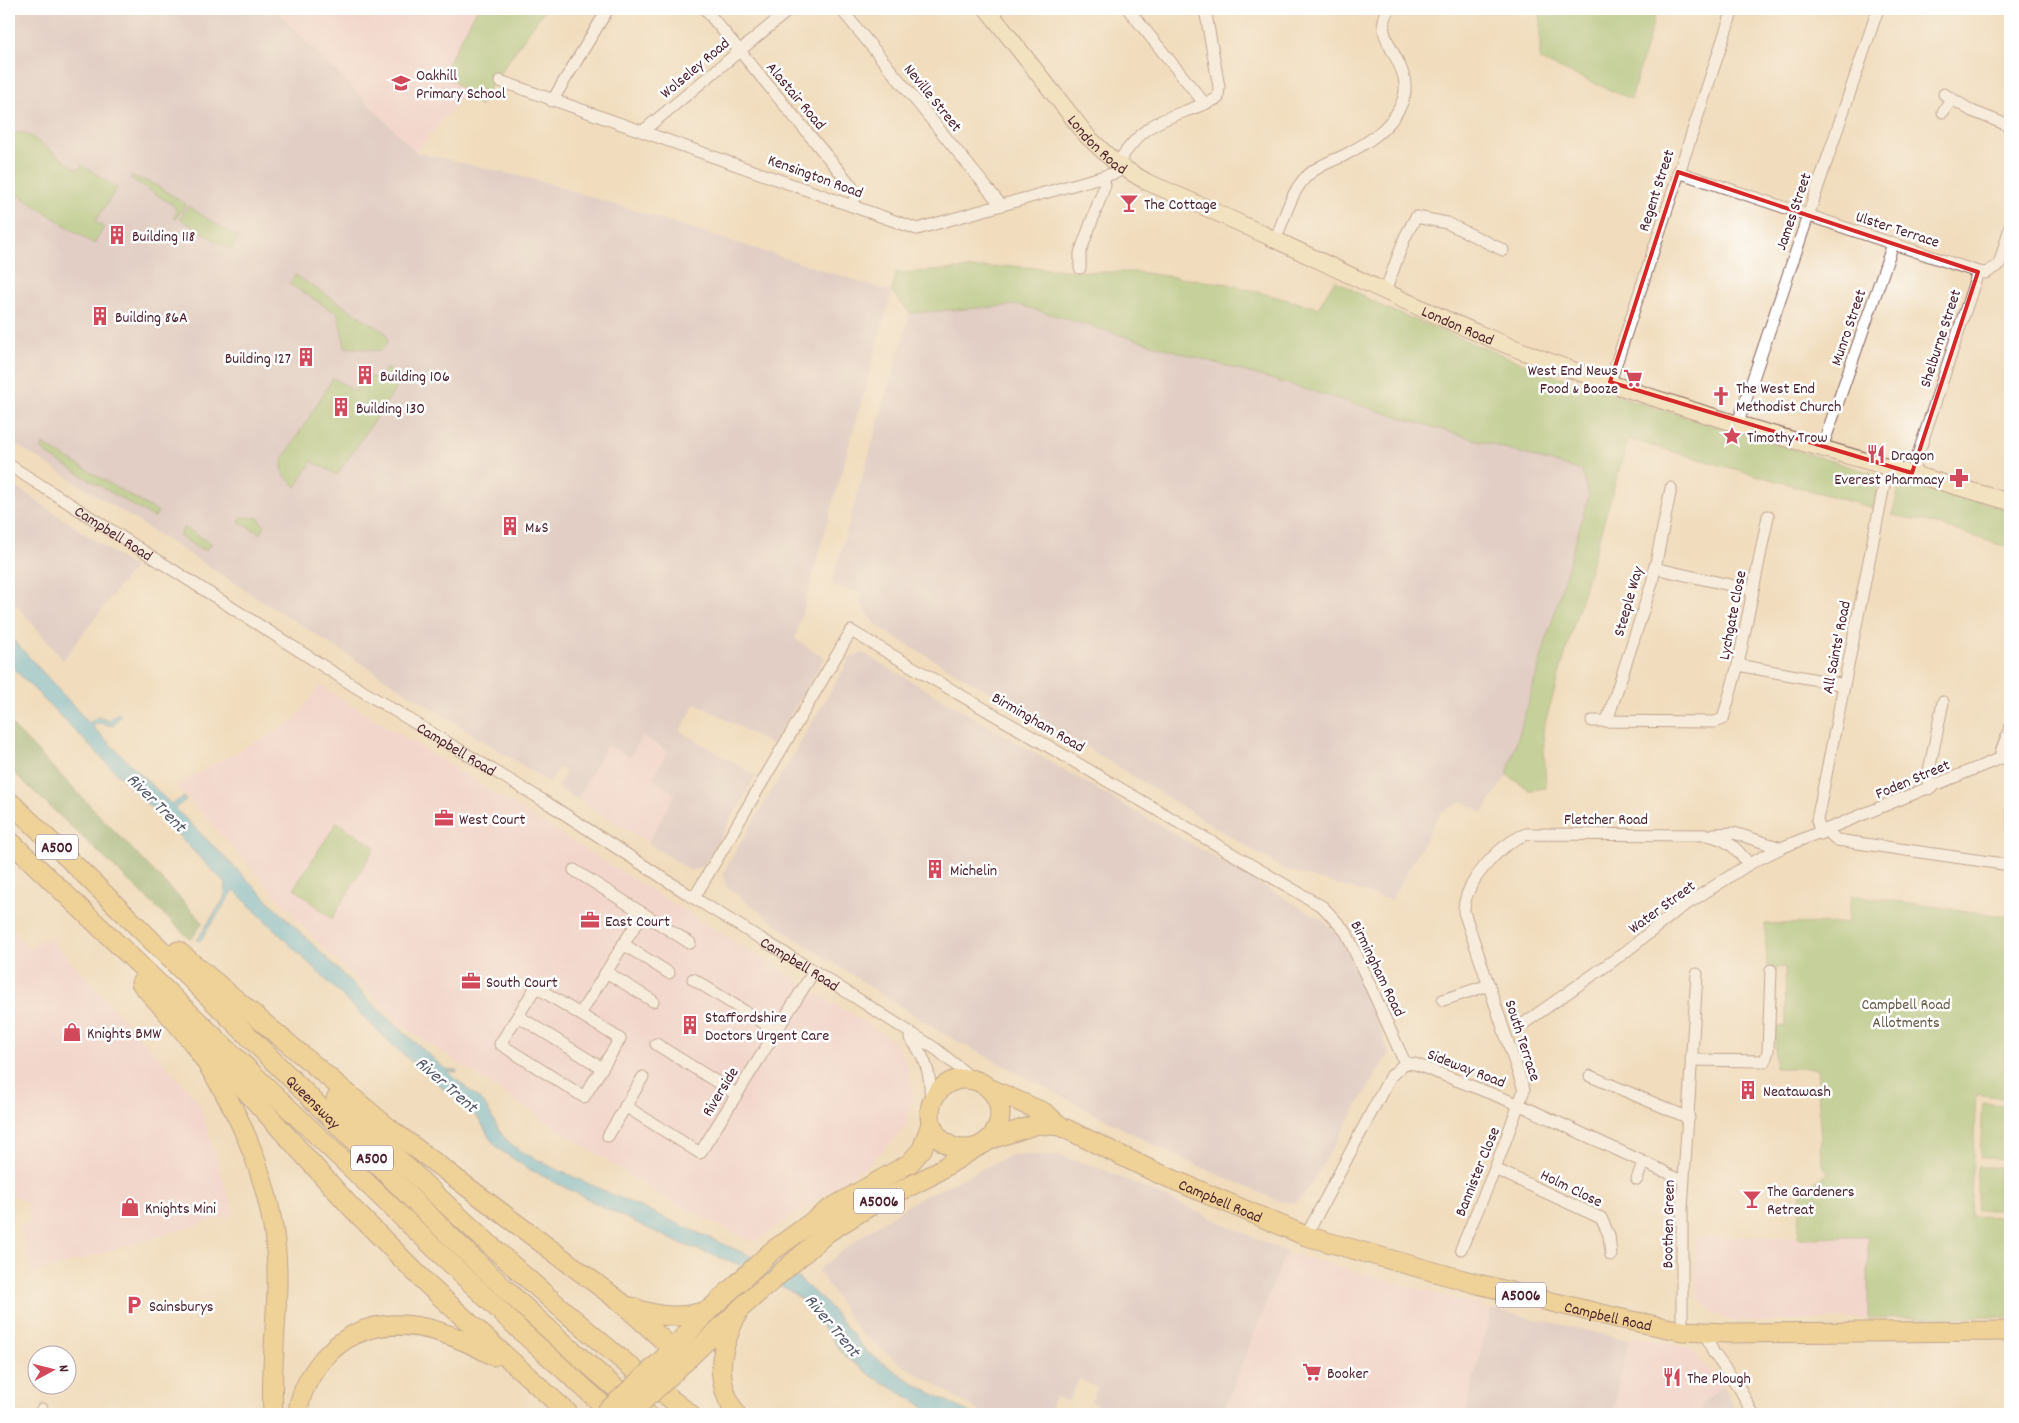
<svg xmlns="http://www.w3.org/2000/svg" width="2019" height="1423" font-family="Dekko,sans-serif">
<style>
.built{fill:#f4cfdd}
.industrial{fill:#d0bdcd}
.green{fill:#93c271;stroke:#6e704e}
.forest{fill:#76a863;stroke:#606447}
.water{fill:#62bee0;stroke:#566e86}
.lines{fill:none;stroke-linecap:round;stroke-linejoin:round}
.pedestrian-casing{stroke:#84625e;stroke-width:11}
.minor-casing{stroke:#84625e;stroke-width:13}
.secondary-casing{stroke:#84625e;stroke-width:18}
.primary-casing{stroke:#84625e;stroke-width:21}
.trunk-casing{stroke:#84625e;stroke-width:21}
.pedestrian{stroke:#fff;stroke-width:9}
.minor{stroke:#fff;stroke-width:11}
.secondary{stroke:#f7e8c3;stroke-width:16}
.primary{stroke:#ecc569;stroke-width:19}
.trunk{stroke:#ecc569;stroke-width:19}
.primary-bridge-casing{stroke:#84625e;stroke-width:21;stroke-linecap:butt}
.primary-bridge{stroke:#ecc569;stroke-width:19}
.marked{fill:none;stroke:#d62828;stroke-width:4;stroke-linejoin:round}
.labels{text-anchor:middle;stroke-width:5;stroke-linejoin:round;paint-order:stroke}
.shield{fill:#fff;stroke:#80626b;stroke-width:1}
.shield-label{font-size:15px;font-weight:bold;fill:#4a1f2b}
.street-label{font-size:16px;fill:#4a1f2b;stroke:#fff}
.poi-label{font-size:16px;fill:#4a1f2b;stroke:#fff;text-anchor:start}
.park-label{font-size:16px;fill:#645844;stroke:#fff}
.water-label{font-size:18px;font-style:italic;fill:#52576a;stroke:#fff}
</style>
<rect width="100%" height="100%" fill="#fff"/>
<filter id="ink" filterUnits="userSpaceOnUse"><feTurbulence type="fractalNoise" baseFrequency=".02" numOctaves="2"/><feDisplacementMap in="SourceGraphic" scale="10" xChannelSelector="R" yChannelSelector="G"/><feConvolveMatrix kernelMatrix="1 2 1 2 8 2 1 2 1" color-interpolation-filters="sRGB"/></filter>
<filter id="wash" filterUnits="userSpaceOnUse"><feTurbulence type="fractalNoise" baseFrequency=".0096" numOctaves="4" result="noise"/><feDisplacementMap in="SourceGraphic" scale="20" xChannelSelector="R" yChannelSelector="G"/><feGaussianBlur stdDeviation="1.12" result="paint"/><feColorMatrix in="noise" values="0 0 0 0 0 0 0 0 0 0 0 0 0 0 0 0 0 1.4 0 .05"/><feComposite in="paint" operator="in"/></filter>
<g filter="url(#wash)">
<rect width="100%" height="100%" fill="#f1ddbd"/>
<g class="built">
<polygon points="274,9 477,9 443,72 466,93 416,152"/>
<polygon points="320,685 893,1040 906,1060 914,1097 906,1127 868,1165 754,1242 667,1200 402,1026 315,939 176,785 294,721"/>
<polygon points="642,736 669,751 652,779 675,793 648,843 577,799 607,745"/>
<polygon points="9,925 29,949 49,937 199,1102 234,1214 32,1274 20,1226 31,1222 26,1201 9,1194"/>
<polygon points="1695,1237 1868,1237 1868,1318 1733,1322 1713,1312 1698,1298 1695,1289"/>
<polygon points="1286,1252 1491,1309 1465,1414 1223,1414"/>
<polygon points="9,1322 13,1335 9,1380"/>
<polygon points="1634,1336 1690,1348 1722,1385 1702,1404 1700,1414 1613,1414 1629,1340"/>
<polygon points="9,1383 18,1414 9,1414"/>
</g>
<g class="industrial">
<polygon points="9,9 274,9 416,152 544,182 892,292 795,639 825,658 772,745 696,703 680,731 756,776 704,865 691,871 648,843 675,793 652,779 668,751 642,736 630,757 607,745 577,799 557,787 566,772 559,768 550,783 9,440"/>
<polygon points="1019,305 1583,471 1589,495 1507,775 1483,813 1463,801 1441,812 1391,900 1283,869 1089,749 882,630 868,616 860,603 861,593 831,585 910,313"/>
<polygon points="9,482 134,567 63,660 9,596"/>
<polygon points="863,653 1324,921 1340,938 1364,986 1389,1053 1305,1194 1295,1203 1279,1201 1173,1155 942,1033 792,936 726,886 723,873 850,658"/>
<polygon points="1011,1155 1057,1155 1103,1169 1286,1252 1223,1414 1104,1414 1106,1409 1091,1402 1097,1388 1079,1379 1068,1402 1055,1397 1047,1414 984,1414 903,1365 860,1333 818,1270 867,1232 913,1202"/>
<polygon points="1491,1309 1629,1340 1613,1414 1465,1414"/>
<polygon points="1722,1385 1738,1414 1700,1414 1702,1404"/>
</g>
<g class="green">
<polygon points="477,9 545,9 489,88 480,107 443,72"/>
<polygon points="1540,9 1657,9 1631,99 1540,60"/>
<polygon points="20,132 29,135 78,170 82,165 117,188 95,222 104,227 94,244 9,189 9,135"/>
<polygon points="132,176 154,184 186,204 176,219 174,218 177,211 173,205 130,178"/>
<polygon points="188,206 238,238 231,250 180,219"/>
<polygon points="1012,266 1094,272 1137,272 1228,284 1318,308 1335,280 1383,307 1540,370 1637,402 1878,475 1873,508 1628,439 1543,730 1546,788 1530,790 1507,775 1589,495 1582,471 1019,305 910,313 892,292 896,273"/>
<polygon points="295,275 386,333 388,341 381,351 345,347 338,314 289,284"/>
<polygon points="386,368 396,376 397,387 337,475 312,461 296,487 283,474 282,461 333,378 355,391 362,379 366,381 369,377 380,378"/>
<polygon points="43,444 158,512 154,518 51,457 42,449"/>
<polygon points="1901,479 2010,510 2010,548 1929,522 1892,515"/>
<polygon points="242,517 259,518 264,526 261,534 239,522"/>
<polygon points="184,527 212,544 206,550 198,548 179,536"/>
<polygon points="337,822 375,847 332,919 294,888"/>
<polygon points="1852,895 2010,917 2010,1099 1976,1094 1970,1216 2010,1217 2010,1317 1868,1318 1868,1237 1798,1238 1801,1190 1828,1174 1822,1162 1817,1068 1775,1068 1776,1027 1786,1026 1785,967 1767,969 1765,924 1847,923"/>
<polygon points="1983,1103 2010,1106 2010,1159 1980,1158"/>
<polygon points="1977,1167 1999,1167 1998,1210 1977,1210"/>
<polygon points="2005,1168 2010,1168 2010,1212 2004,1212"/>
</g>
<polygon class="forest" points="9,722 203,922 191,940 9,768"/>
<polygon class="water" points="9,635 89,723 98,717 110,721 117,713 121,715 113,726 98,723 93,727 171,804 184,797 186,800 175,808 376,1007 445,1069 457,1070 457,1072 447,1071 484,1103 502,1135 511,1144 522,1152 558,1170 797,1277 828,1305 867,1352 916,1385 972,1414 937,1414 873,1377 845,1356 800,1298 787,1289 735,1263 679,1243 611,1211 527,1168 500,1150 490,1139 479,1119 389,1042 234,890 200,941 197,940 225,897 226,884 17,672 9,662"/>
</g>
<g filter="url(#ink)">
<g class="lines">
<g class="pedestrian-casing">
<polyline id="pedestrian" points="1663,1171 1684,1181"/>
</g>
<g class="minor-casing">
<g id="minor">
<path d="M 705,9 L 850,184 C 855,192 856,196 853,205"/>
<polyline points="841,9 1001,205"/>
<polyline points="1128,9 1205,104"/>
<polyline points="500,81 917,229 1115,173 1125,168"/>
<polyline points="1944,94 1972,111 2010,126"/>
<polyline points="552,101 608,9"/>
<polyline points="1943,112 1951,100"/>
<polyline points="643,131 790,9"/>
<path d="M 1117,164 C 1150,113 1169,121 1218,98 L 1219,87 L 1205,9"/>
<polyline points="1678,172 1978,272"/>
<path d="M 1275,241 C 1283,222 1290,195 1304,179 C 1314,168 1329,162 1343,156 C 1364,145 1389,130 1400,107 C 1422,66 1366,40 1389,9"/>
<polyline points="1080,268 1080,253 1105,185 1103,177"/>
<polyline points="1385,292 1405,237 1416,217 1447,223 1503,250"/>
<polyline points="1610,382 1733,9"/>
<polyline points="1738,423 1878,9"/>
<polyline points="1822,448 1893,244"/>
<path id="s1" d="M 9,465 L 359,689 L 549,804 L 694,898 L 814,971 L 936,1049 L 974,1080"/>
<polyline points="1912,473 1978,272 1986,273 1999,265 2010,227"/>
<polyline points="1654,568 1752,590"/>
<polyline points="1738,665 1844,685"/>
<polyline points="1592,721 1715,722 1723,719 1738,665 1768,516"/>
<polyline points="1607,721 1652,583 1671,488"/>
<polyline points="2001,758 2001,752 2010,728"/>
<polyline points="1929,789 1928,776 1943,702"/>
<polyline points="1827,831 1837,840 2010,865"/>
<polyline points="1714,834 1734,833 1781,848"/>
<polyline points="1821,834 1817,820 1888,466"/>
<polyline points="574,870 690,943"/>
<polyline points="694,898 851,631 1323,907 1346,932 1405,1063"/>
<polyline points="623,944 669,973"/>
<polyline points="606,972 653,1001"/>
<polyline points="693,979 776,1031"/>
<polygon points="536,987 620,1039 584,1097 500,1044"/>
<polyline points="1443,1000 1489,985"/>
<polyline points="580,1014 643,913"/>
<polyline points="518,1016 602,1068"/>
<polyline points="1523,1024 1624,953 1679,909 1749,864 1781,848 2001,758 2010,757"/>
<path d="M 910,1038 C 929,1060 932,1082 930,1110"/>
<polyline points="656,1044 736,1094"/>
<polyline points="1691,1060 1765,1061 1768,1051 1771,970"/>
<polyline points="1590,1076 1689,1118"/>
<polyline points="625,1106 700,1153 814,971"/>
<polyline points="608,1136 643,1077"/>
<polyline points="1495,1169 1601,1218 1609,1235 1611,1255"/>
<polyline points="1637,1179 1643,1163"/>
<polyline points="1306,1236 1390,1077 1405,1063 1415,1064 1520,1105 1663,1171"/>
<path d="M 1461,1249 L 1495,1169 L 1524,1090 L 1464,912 C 1463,883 1500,844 1526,834 L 1707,835 C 1728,839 1736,848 1749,864"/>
<polyline points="1682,1331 1682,1209 1697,974"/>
<polyline points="1705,1331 1713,1352 1740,1389 1753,1414"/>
<polyline points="42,1409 43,1414"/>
</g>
</g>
<g class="secondary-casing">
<g id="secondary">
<path id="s2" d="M 987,9 L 1088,137 L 1117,164 L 1147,182 C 1260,229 1368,287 1480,334 C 1651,406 1833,450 2010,502"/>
</g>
</g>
<g class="primary-casing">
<g id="primary">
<circle cx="965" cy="1114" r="35"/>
<path id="s3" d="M 991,1089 L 1045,1113 L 1060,1126 L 1153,1171 L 1306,1236 L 1478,1284 L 1618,1318 L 1682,1331 L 1727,1333 L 2010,1331"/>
<polyline points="991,1139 1038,1124 1060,1126"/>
<polyline points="661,1361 709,1310 771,1252 831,1208 910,1163 922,1149 931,1124"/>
<polyline points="674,1372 743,1306 828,1232 868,1207 930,1176 975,1148"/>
</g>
</g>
<g class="trunk-casing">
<g id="trunk">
<path id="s4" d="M 9,801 C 123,911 235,1023 348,1135 C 444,1231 541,1328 647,1414"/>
<polyline points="9,840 523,1333 613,1414"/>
<polyline points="178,951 390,1129 622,1303 686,1361"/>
<path d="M 141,983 C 159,1004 179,1024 195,1046 C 241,1111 275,1189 277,1270 C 278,1318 270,1366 273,1414"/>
<polyline points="200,1040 350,1206 428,1285 569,1414"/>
<path d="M 336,1099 C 449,1209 565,1318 690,1414"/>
<path d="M 632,1307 C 659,1318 682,1319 709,1310"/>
<path d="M 298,1414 C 299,1394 310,1375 323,1359 C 371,1304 439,1325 494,1356"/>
<path d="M 736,1414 C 712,1377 721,1346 739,1310"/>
</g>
</g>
<use href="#pedestrian" class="pedestrian"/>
<use href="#minor" class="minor"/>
<use href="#secondary" class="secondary"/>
<use href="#primary" class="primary"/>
<use href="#trunk" class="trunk"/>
<g class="primary-bridge-casing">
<g id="primary-bridge">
<polyline points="604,1414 660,1362"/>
<polyline points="629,1414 672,1374"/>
</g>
</g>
<use href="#primary-bridge" class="primary-bridge"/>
</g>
</g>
<path d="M0 0H2019V1423H0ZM 1678,172 L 1978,272 L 1912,473 L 1610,382 Z" fill="#f1ddbd" fill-opacity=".55" fill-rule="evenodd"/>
<path class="marked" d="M 1678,172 L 1978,272 L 1912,473 L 1610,382 Z"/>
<defs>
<g id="school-bare" transform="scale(1.5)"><path d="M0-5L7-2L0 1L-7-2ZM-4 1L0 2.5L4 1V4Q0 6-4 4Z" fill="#d1495b" stroke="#fff" stroke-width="2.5" paint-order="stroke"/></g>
<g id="bar-bare" transform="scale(1.5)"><path d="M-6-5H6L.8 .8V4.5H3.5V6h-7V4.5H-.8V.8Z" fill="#d1495b" stroke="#fff" stroke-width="2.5" paint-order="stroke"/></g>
<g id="building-bare" transform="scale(1.5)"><path d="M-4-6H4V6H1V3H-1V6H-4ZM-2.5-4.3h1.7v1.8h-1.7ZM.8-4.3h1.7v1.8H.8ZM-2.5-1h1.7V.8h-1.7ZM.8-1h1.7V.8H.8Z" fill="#d1495b" stroke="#fff" stroke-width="2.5" paint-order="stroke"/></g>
<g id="supermarket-bare" transform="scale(1.5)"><path d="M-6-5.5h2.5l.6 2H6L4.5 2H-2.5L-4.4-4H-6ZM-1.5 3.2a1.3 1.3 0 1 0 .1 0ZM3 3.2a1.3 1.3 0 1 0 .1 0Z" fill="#d1495b" stroke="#fff" stroke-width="2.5" paint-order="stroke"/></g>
<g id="church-bare" transform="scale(1.5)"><path d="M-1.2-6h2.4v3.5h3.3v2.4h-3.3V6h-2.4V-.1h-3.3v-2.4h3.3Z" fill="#d1495b" stroke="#fff" stroke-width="2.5" paint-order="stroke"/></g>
<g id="sight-bare" transform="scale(1.5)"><path d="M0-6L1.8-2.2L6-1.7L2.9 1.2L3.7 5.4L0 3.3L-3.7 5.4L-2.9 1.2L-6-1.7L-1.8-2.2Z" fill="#d1495b" stroke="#fff" stroke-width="2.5" paint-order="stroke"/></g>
<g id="restaurant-bare" transform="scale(1.5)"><path d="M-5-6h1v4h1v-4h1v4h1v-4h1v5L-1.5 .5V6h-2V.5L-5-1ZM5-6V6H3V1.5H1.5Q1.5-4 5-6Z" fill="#d1495b" stroke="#fff" stroke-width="2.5" paint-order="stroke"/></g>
<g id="pharmacy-bare" transform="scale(1.5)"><path d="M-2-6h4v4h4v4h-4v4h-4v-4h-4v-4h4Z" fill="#d1495b" stroke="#fff" stroke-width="2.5" paint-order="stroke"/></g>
<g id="office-bare" transform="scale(1.5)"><path d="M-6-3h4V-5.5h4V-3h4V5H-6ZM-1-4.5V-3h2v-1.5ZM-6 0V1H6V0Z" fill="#d1495b" stroke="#fff" stroke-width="2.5" paint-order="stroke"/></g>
<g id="shop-bare" transform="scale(1.5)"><path d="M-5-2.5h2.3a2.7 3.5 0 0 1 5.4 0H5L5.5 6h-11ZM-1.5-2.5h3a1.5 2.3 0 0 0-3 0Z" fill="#d1495b" stroke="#fff" stroke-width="2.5" paint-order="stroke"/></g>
<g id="parking-bare" transform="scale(1.5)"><path d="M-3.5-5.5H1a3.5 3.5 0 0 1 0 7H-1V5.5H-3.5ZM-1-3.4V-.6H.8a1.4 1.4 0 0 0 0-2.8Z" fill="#d1495b" stroke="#fff" stroke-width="2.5" paint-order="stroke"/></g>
</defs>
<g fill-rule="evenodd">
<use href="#school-bare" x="401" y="83"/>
<use href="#bar-bare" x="1129" y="203"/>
<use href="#building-bare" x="117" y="235"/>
<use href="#building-bare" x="100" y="316"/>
<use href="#building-bare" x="306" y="357"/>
<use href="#building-bare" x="365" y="375"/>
<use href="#supermarket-bare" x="1633" y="378"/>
<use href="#church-bare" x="1721" y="396"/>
<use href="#building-bare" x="341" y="407"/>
<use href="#sight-bare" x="1732" y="436"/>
<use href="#restaurant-bare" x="1876" y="454"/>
<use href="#pharmacy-bare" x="1959" y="478"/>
<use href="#building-bare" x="510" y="526"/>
<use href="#office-bare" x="444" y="818"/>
<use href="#building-bare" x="935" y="869"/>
<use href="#office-bare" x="590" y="920"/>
<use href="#office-bare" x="471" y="981"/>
<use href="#building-bare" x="690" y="1025"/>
<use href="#shop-bare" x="72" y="1032"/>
<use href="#building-bare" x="1748" y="1090"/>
<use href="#bar-bare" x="1752" y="1199"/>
<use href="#shop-bare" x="130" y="1207"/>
<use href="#parking-bare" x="134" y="1305"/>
<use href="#supermarket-bare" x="1312" y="1372"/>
<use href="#restaurant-bare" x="1672" y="1377"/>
</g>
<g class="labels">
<g class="shield">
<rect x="36" y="834.5" width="42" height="25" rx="4"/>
<rect x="351" y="1145.5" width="42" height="25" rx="4"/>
<rect x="854" y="1188.5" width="50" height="25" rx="4"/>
<rect x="1496" y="1282.5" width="50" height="25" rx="4"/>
</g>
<g class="shield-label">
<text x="57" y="852">A500</text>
<text x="372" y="1163">A500</text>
<text x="879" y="1206">A5006</text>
<text x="1521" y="1300">A5006</text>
</g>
<g class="street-label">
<text transform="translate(694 67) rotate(-40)" y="6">Wolseley Road</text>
<text transform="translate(797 95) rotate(50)" y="6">Alastair Road</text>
<text transform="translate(934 97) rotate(51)" y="6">Neville Street</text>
<text dy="6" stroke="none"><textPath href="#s2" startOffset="175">London Road</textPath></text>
<text transform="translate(816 175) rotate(20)" y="6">Kensington Road</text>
<text transform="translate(1655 190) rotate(-72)" y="6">Regent Street</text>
<text transform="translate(1792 211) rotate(-71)" y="6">James Street</text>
<text transform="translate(1898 228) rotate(18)" y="6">Ulster Terrace</text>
<text dy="6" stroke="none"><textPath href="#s2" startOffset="580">London Road</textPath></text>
<text transform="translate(1847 327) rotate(-71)" y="6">Munro Street</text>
<text transform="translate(1939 338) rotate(-72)" y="6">Shelburne Street</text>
<text dy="6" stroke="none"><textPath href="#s1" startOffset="125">Campbell Road</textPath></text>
<text transform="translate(1627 601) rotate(-74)" y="6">Steeple Way</text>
<text transform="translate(1731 615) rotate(-79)" y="6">Lychgate Close</text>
<text transform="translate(1835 647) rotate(-79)" y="6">All Saints' Road</text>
<text transform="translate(1039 721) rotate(30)" y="6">Birmingham Road</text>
<text dy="6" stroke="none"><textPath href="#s1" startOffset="530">Campbell Road</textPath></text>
<text transform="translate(1912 778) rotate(-23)" y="6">Foden Street</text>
<text x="1606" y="824">Fletcher Road</text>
<text transform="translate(1661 906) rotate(-36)" y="6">Water Street</text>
<text dy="6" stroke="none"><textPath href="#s1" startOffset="935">Campbell Road</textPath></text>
<text transform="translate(1379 968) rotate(64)" y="6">Birmingham Road</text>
<text transform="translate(1524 1040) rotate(72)" y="6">South Terrace</text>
<text transform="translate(1467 1067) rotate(21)" y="6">Sideway Road</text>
<text transform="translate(719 1091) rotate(-58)" y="6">Riverside</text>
<text dy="6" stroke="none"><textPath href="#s4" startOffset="428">Queensway</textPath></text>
<text transform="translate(1476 1171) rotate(-68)" y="6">Bannister Close</text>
<text transform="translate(1572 1187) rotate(26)" y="6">Holm Close</text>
<text dy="6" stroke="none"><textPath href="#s3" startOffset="256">Campbell Road</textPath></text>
<text transform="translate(1667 1224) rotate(-89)" y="6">Boothen Green</text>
<text dy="6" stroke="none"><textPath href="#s3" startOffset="661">Campbell Road</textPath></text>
</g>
<g class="poi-label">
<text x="416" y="80">Oakhill<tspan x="416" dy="18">Primary School</tspan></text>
<text x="1144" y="209">The Cottage</text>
<text x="132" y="241">Building 118</text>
<text x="115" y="322">Building 86A</text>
<text x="291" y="363" text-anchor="end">Building 127</text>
<text x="1618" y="375" text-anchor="end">West End News<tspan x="1618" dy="18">Food &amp; Booze</tspan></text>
<text x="380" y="381">Building 106</text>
<text x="1736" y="393">The West End<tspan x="1736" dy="18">Methodist Church</tspan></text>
<text x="356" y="413">Building 130</text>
<text x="1747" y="442">Timothy Trow</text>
<text x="1891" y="460">Dragon</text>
<text x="1944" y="484" text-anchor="end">Everest Pharmacy</text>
<text x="525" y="532">M&amp;S</text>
<text x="459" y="824">West Court</text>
<text x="950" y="875">Michelin</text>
<text x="605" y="926">East Court</text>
<text x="486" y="987">South Court</text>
<text x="705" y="1022">Staffordshire<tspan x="705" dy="18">Doctors Urgent Care</tspan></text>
<text x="87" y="1038">Knights BMW</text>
<text x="1763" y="1096">Neatawash</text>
<text x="1767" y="1196">The Gardeners<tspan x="1767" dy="18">Retreat</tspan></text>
<text x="145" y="1213">Knights Mini</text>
<text x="149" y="1311">Sainsburys</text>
<text x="1327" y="1378">Booker</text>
<text x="1687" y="1383">The Plough</text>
</g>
<g class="park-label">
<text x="1906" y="1009">Campbell Road<tspan x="1906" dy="18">Allotments</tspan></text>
</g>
<g class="water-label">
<text transform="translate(157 802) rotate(45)" y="6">River Trent</text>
<text transform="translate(447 1084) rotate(41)" y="6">River Trent</text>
<text transform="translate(833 1325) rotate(50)" y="6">River Trent</text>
</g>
</g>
<rect width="2019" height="1423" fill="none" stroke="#fff" stroke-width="30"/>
<g transform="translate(52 1370) rotate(83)"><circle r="24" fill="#ffffff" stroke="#b7a5aa"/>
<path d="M0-4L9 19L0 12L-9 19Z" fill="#d1495b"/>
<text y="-8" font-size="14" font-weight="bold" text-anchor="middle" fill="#4a1f2b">N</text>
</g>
</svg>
